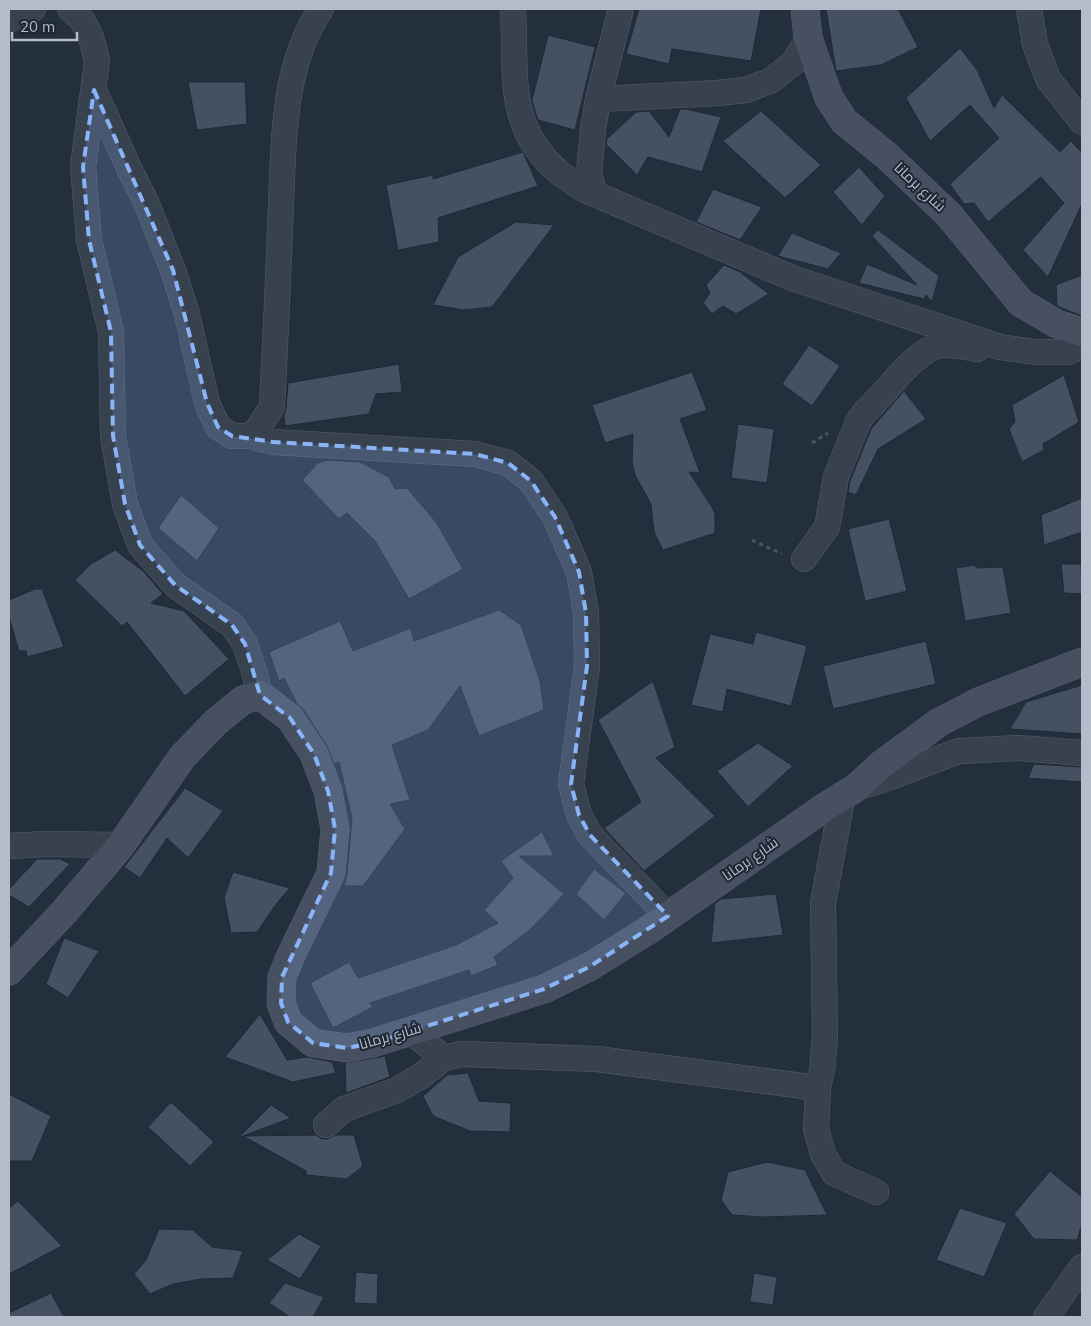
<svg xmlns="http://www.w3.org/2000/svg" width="1091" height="1326" font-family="Mulish,Cairo,sans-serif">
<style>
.building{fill:#455162;stroke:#1f2835}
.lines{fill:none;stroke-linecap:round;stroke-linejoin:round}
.street-casing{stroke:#565f6c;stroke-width:26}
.secondary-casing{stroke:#565f6c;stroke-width:29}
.path{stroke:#44595c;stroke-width:3;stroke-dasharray:4 4;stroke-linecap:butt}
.street{stroke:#38414e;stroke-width:25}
.secondary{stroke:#465061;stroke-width:28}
.marked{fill:#8ab4f8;fill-opacity:0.2;stroke:#8ab4f8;stroke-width:4;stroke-dasharray:10 6;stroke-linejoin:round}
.labels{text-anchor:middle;stroke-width:4;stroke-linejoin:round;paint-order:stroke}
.street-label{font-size:15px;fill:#b4bcc9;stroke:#1d2633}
</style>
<rect width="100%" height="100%" fill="#242f3e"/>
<g class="building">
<polygon points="639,9 761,9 751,61 672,49 669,64 626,54"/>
<polygon points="826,9 898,9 918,47 881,65 836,71"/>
<polygon points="548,35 595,47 575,130 538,120 536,114 532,100"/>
<polygon points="960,48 977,70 994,108 1002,95 1060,152 1071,141 1082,153 1082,204 1048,277 1023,250 1064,203 1041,177 988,222 974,203 964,204 950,184 999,138 970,105 930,141 906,98"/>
<polygon points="188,82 245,82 247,124 197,130"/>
<polygon points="680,109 686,109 721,117 702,172 648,157 637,175 606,144 607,139 636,112 649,111 669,137"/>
<polygon points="761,111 821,165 785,198 723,141"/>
<polygon points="523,152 538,186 438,218 439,242 398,250 386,185 433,175 433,179"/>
<polygon points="859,167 885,196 862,225 833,192"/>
<polygon points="713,189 762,207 740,240 696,222"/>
<polygon points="516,222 554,225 492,307 464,310 433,305 458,257"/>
<polygon points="878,230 939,276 932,302 926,295 924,299 859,283 867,264 917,285 872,236"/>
<polygon points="792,233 841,253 828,269 778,256"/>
<polygon points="724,265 740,272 769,294 736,314 723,306 712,314 703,303 710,293 706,285"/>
<polygon points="1082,275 1082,316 1057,306 1056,285"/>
<polygon points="809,345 840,366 812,406 782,384"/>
<polygon points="399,364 402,392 376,394 369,414 285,426 284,416 286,408 288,383"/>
<polygon points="692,372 707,410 680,419 700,473 689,472 712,507 715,514 715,533 663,550 654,532 651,504 635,475 632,462 633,434 605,443 592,405"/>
<polygon points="1064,375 1079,422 1043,444 1044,450 1022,462 1009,429 1015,422 1012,405"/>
<polygon points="904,391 926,419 878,449 856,495 848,492 850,481 871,429"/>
<polygon points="738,424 774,429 767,483 731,478"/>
<polygon points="328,460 360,462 389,477 395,489 407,488 436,522 463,569 409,599 375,541 347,513 339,519 302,480 318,463"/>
<polygon points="181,495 219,528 197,561 158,528"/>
<polygon points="1082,498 1082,532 1044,545 1041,515"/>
<polygon points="889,519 907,591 865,601 848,529"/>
<polygon points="115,550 143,571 163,594 151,603 184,611 229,659 185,696 127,622 122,626 75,580 91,564"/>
<polygon points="1061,564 1081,564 1082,594 1064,593"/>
<polygon points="976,565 976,568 1003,567 1011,613 965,621 956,568"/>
<polygon points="35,589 42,589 64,647 27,657 26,651 19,651 9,617 9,600"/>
<polygon points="499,610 521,625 540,681 544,710 479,736 460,686 428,730 392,745 410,800 390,804 405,829 363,886 344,886 347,874 352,818 339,762 334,764 327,746 303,709 297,704 284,678 279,681 269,652 340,621 353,651 411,628 414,641"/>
<polygon points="756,632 807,646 791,706 727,689 723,712 691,705 710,634 753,644"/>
<polygon points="926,641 936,684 833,709 823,666"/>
<polygon points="653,681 675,747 656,758 715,816 644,871 604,828 641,802 598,720"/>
<polygon points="1082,685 1082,734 1010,729 1026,702"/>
<polygon points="758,743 793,766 748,807 717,771"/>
<polygon points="1034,764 1082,767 1082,782 1028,778"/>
<polygon points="185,788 223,811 188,858 167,838 140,878 124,867"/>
<polygon points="542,832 554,856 519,856 564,894 531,929 494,957 498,965 471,976 469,970 370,1003 373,1007 333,1028 310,983 349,962 358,978 456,945 498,923 484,910 513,878 501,861"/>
<polygon points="37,859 60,859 70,864 29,907 9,895 9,889"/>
<polygon points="594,869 626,893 604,920 576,894"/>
<polygon points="233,872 290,888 277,903 257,932 231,933 224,898"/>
<polygon points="776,894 783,935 711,943 715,903 721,899"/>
<polygon points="64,938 99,951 68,998 46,984"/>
<polygon points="260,1014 287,1060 308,1057 332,1062 336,1073 293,1082 225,1057"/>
<polygon points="385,1056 390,1077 346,1093 345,1063"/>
<polygon points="468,1073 479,1101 511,1103 510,1132 470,1131 433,1116 423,1096 447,1075"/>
<polygon points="9,1094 51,1116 32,1161 9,1161"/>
<polygon points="171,1102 214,1142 190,1166 148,1127"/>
<polygon points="271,1105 291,1118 243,1136 316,1135 322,1139 328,1139 336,1135 354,1135 363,1166 347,1179 306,1175 306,1171 243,1136 239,1137"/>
<polygon points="767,1162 805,1170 827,1215 763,1217 732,1215 721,1200 728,1172"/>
<polygon points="1050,1171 1082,1197 1082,1224 1077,1240 1034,1239 1014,1214"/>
<polygon points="18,1201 62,1246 9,1274 9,1208"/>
<polygon points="960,1208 1007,1223 984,1277 936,1260"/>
<polygon points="159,1229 193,1230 212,1247 243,1251 233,1278 201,1279 173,1284 150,1294 134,1274 146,1260"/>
<polygon points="299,1234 321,1246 300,1279 267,1260"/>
<polygon points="356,1272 378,1274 377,1304 354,1303"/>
<polygon points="754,1273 777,1277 773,1305 750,1302"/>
<polygon points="285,1283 324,1297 313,1317 290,1317 269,1303"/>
<polygon points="51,1293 64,1317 9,1317 9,1313"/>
</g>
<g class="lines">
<g class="street-casing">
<g id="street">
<polyline points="70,9 83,21 91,37 97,61 83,167 89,240 111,332 113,436 125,504 140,545 175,585 232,625 245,644 254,671 260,695"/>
<path d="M 513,9 C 517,73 504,127 561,174 C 568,179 576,184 583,189 L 792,278 L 1000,347 L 1035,352 L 1068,352 L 1082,345"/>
<polyline points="1029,9 1035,44 1048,79 1082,122"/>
<polyline points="9,20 33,9"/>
<path d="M 94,90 L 129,168 L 147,204 L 173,270 L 187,314 L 207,403 L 218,427 L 232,436 L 249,436 L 257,430 L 272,407 C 275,347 278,287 280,227 C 284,156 279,70 321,9"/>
<polyline points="598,99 717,93 746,90 772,80 794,62 808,38"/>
<polyline points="594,193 589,173 593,129 598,99 621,9"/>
<polyline points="249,436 273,442 475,454 508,463 531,481 555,517 579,572 586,613 587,666 571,784 579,815 590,835 668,916"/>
<path d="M 804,559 L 827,527 L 836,477 L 858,422 L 865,412 C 884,395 911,356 934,347 C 947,342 964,347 977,349"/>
<polyline points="857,787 882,780 959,751 1018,748 1082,753"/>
<polyline points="843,795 823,903 825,1037 822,1070 818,1088 816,1129 823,1154 834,1173 876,1192"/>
<polyline points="9,846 45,844 121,845"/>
<polyline points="410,1031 444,1058"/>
<polyline points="326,1125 344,1109 397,1090 421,1076 444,1058 462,1054 597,1059 818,1088"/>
<polyline points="1046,1317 1082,1267"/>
</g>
</g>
<g class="secondary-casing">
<g id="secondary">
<polyline points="805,9 808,38 829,98 844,121 887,156 949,215 1021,303 1057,324 1082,332"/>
<polyline points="9,971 65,911 121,845 183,756 216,722 243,700 260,695 290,718 314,754 328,791 335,829 331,873 292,953 282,977 281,1003 288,1022 313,1043 347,1048 373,1043 544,989 589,967 647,931 825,807 857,787 881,765 938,723 978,702 1082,662"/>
</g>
</g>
<g class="path">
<polyline points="812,443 828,433"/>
<polyline points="752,540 782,554"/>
</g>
<use href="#street" class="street"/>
<use href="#secondary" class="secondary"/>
</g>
<path class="marked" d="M 94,90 L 173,270 L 207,403 L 218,427 L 232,436 L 273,442 L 475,454 L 508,463 L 531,481 L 555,517 L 579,572 L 586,613 L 587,666 L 571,784 L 579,815 L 590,835 L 668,916 L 589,967 L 544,989 L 373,1043 L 347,1048 L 313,1043 L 288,1022 L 281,1003 L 282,977 L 331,873 L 335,829 L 328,791 L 314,754 L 290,718 L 260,695 L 245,644 L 232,625 L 175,585 L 140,545 L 125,504 L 113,436 L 111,332 L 89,240 L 83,167 Z"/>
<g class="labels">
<g class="street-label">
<text transform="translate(920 187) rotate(43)" y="5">شارع برمانا</text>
<text transform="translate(750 859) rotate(-35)" y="5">شارع برمانا</text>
<text transform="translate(390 1036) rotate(-16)" y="5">شارع برمانا</text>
</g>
</g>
<rect width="1091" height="1326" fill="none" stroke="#b4bcc9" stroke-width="20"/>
<path d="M12 32v8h65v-8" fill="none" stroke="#b4bcc9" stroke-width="2.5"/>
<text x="20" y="32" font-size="15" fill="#b4bcc9" stroke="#1d2633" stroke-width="4" paint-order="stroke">20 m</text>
</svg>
